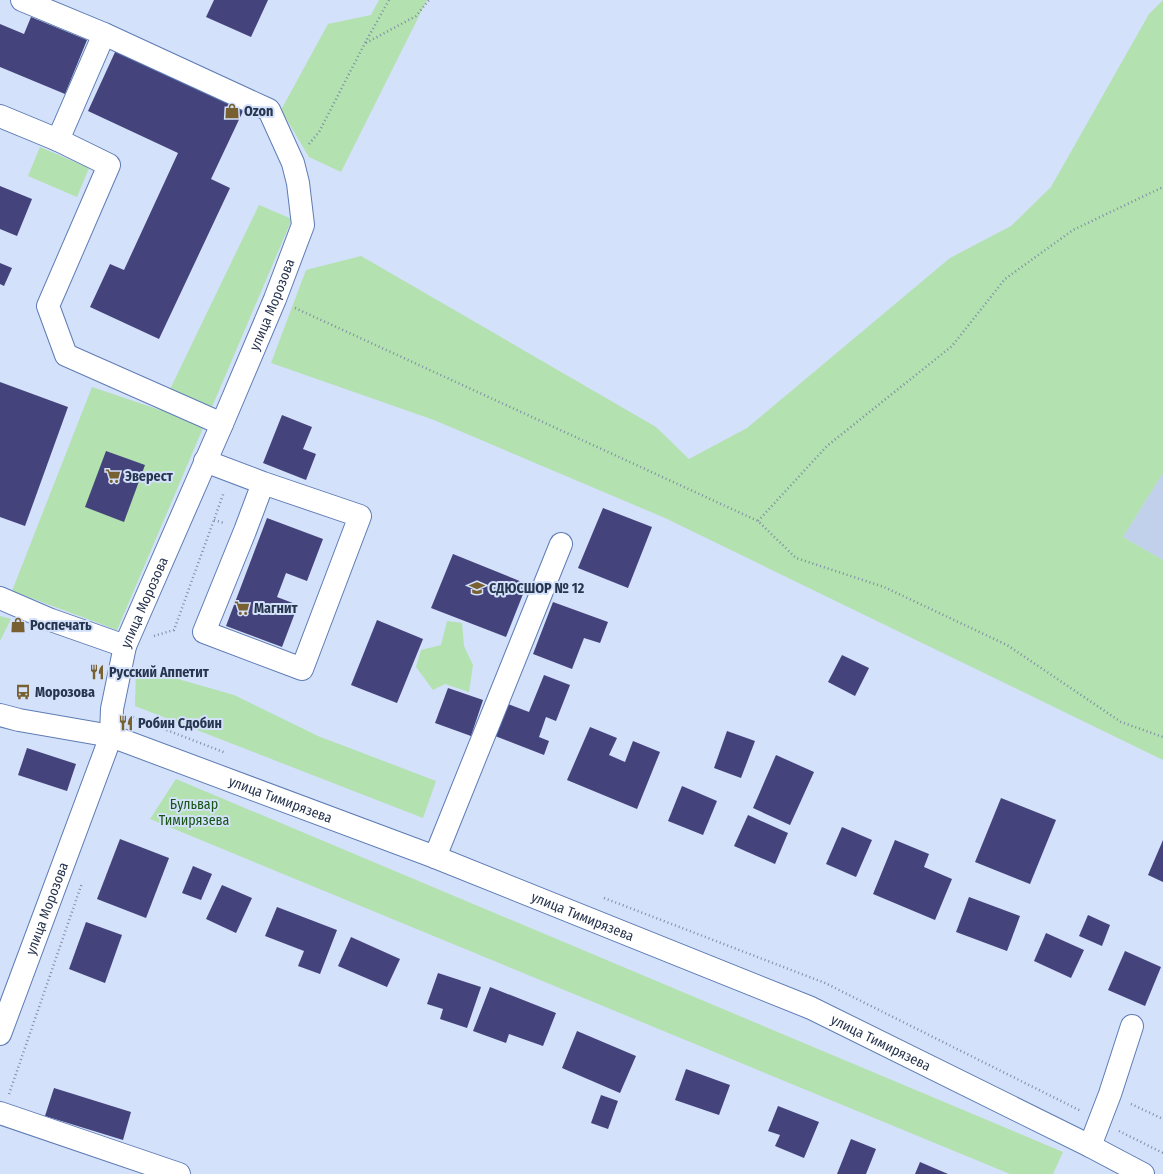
<svg xmlns="http://www.w3.org/2000/svg" width="1163" height="1174" font-family="'Fira Sans Condensed',sans-serif">
<style>
.built{fill:#c2d1eb}
.green{fill:#b3e1af}
.building{fill:#45437c}
.lines{fill:none;stroke-linecap:round;stroke-linejoin:round}
.minor-casing{stroke:#5e7cb5;stroke-width:24}
.major-casing{stroke:#5e7cb5;stroke-width:24}
.path{stroke:#7f8da6;stroke-width:2.5;stroke-dasharray:1 3;stroke-linecap:butt}
.minor{stroke:#fff;stroke-width:22}
.major{stroke:#fff;stroke-width:22}
.labels{text-anchor:middle;stroke-width:4;stroke-linejoin:round;paint-order:stroke}
.poi-label{font-size:14px;font-weight:bold;fill:#28354e;stroke:#d3e1fa;text-anchor:start}
.street-label{font-size:14px;fill:#28354e;stroke:#d3e1fa}
.park-label{font-size:14px;fill:#185516;stroke:#d3e1fa}
</style>
<rect width="100%" height="100%" fill="#d3e1fa"/>
<polygon class="built" points="1163,473 1163,560 1123,537"/>
<g class="green">
<polygon points="379,0 427,0 341,172 309,157 281,110 328,24 371,15"/>
<polygon points="1163,0 1163,473 1123,537 1163,560 1163,760 665,518 434,420 271,363 306,270 361,256 656,427 689,459 747,428 950,258 1011,226 1051,187 1149,14"/>
<polygon points="40,147 89,168 77,197 28,176"/>
<polygon points="259,205 292,219 117,630 12,591 92,387 160,410"/>
<polygon points="0,616 11,619 0,641"/>
<polygon points="447,621 462,623 464,646 473,665 469,692 445,684 433,690 416,667 421,650 441,645"/>
<polygon points="136,667 234,695 318,736 436,781 423,818 135,706"/>
<polygon points="176,779 1063,1152 1053,1174 1010,1174 150,819"/>
</g>
<g class="building">
<polygon points="214,0 268,0 251,37 206,17"/>
<polygon points="31,17 87,40 65,94 0,67 0,24 24,34"/>
<polygon points="116,50 244,109 211,179 230,188 159,339 90,307 110,264 124,270 178,153 88,111"/>
<polygon points="0,186 32,199 17,236 0,229"/>
<polygon points="0,263 12,268 4,286 0,284"/>
<polygon points="0,382 68,407 25,526 0,517"/>
<polygon points="282,415 312,427 303,449 316,454 306,480 263,463"/>
<polygon points="106,451 145,465 124,522 85,507"/>
<polygon points="603,508 652,527 628,588 578,568"/>
<polygon points="267,518 323,539 307,581 286,573 277,597 298,605 282,647 226,626"/>
<polygon points="453,554 527,584 506,637 431,608"/>
<polygon points="553,602 608,622 600,643 584,638 572,669 533,654"/>
<polygon points="377,620 423,639 397,703 351,685"/>
<polygon points="842,655 869,668 855,696 828,682"/>
<polygon points="544,675 570,685 556,721 546,717 539,737 549,741 544,755 495,736 508,704 529,712"/>
<polygon points="448,688 483,700 471,736 435,723"/>
<polygon points="590,727 617,738 609,755 625,762 633,741 660,752 637,809 567,780"/>
<polygon points="727,731 755,741 741,778 714,768"/>
<polygon points="27,748 76,764 67,791 18,775"/>
<polygon points="776,755 814,772 790,825 753,808"/>
<polygon points="682,786 717,801 703,835 668,821"/>
<polygon points="1001,798 1056,820 1030,884 975,862"/>
<polygon points="748,815 788,833 775,864 734,846"/>
<polygon points="842,827 872,840 856,877 826,864"/>
<polygon points="120,839 169,858 146,918 97,899"/>
<polygon points="895,840 929,854 924,867 952,879 935,920 873,894"/>
<polygon points="1163,840 1163,882 1148,875"/>
<polygon points="193,866 212,874 201,900 182,893"/>
<polygon points="222,885 252,898 236,933 206,919"/>
<polygon points="969,897 1020,916 1007,951 956,932"/>
<polygon points="277,907 337,930 320,974 298,966 304,951 265,936"/>
<polygon points="1088,915 1110,925 1102,946 1079,936"/>
<polygon points="86,922 122,935 105,983 69,969"/>
<polygon points="1046,933 1084,950 1071,978 1034,961"/>
<polygon points="351,937 400,959 387,987 338,966"/>
<polygon points="1125,951 1161,967 1145,1006 1108,990"/>
<polygon points="438,973 481,987 467,1028 440,1019 443,1009 427,1004"/>
<polygon points="490,987 556,1013 543,1046 509,1034 506,1043 473,1031"/>
<polygon points="577,1031 636,1056 620,1093 562,1068"/>
<polygon points="686,1069 730,1085 719,1115 675,1100"/>
<polygon points="54,1088 131,1112 123,1140 45,1116"/>
<polygon points="601,1095 618,1101 608,1129 591,1123"/>
<polygon points="778,1106 819,1122 804,1158 775,1146 780,1135 768,1131"/>
<polygon points="851,1139 876,1149 866,1174 837,1174"/>
<polygon points="920,1162 948,1174 915,1174"/>
</g>
<g class="lines">
<g class="minor-casing">
<g id="minor">
<polyline points="0,116 58,140 104,34"/>
<polyline points="58,140 109,165 48,306 66,355 222,424"/>
<polyline points="205,461 263,483 360,516 302,669 204,632 245,531 263,483"/>
<polyline points="0,598 51,620 125,646"/>
<polyline points="435,857 561,544"/>
<path id="s1" d="M 0,1034 L 111,736 L 112,709 L 125,646 L 222,424 L 275,299 L 303,225 L 298,183 L 293,163 L 269,110 L 104,34 L 22,0"/>
<polyline points="0,1113 179,1174"/>
<polyline points="1090,1146 1110,1094 1132,1026"/>
</g>
</g>
<g class="major-casing">
<g id="major">
<path id="s2" d="M 0,715 L 19,720 L 111,736 L 435,857 L 811,1008 L 1090,1146 L 1143,1174"/>
</g>
</g>
<g class="path">
<polyline points="366,43 416,16 429,0"/>
<polyline points="309,144 319,132 365,43 389,0"/>
<polyline points="295,308 758,521 796,558 884,587 1007,645 1121,722 1163,737"/>
<polyline points="214,520 224,523"/>
<polyline points="758,521 827,446 952,346 1005,279 1073,230 1163,187"/>
<polyline points="154,636 174,630 224,492"/>
<polyline points="133,717 226,753"/>
<polyline points="604,898 825,983 1081,1111"/>
<polyline points="9,1094 82,883"/>
<polyline points="1131,1104 1163,1119"/>
<polyline points="1119,1131 1163,1153"/>
</g>
<use href="#minor" class="minor"/>
<use href="#major" class="major"/>
</g>
<defs>
<g id="shop-bare" transform="scale(1.2)"><path d="M-5-2.5h2.3a2.7 3.5 0 0 1 5.4 0H5L5.5 6h-11ZM-1.5-2.5h3a1.5 2.3 0 0 0-3 0Z" fill="#786031" stroke="#d3e1fa" stroke-width="2.5" paint-order="stroke"/></g>
<g id="supermarket-bare" transform="scale(1.2)"><path d="M-6-5.5h2.5l.6 2H6L4.5 2H-2.5L-4.4-4H-6ZM-1.5 3.2a1.3 1.3 0 1 0 .1 0ZM3 3.2a1.3 1.3 0 1 0 .1 0Z" fill="#786031" stroke="#d3e1fa" stroke-width="2.5" paint-order="stroke"/></g>
<g id="school-bare" transform="scale(1.2)"><path d="M0-5L7-2L0 1L-7-2ZM-4 1L0 2.5L4 1V4Q0 6-4 4Z" fill="#786031" stroke="#d3e1fa" stroke-width="2.5" paint-order="stroke"/></g>
<g id="restaurant-bare" transform="scale(1.2)"><path d="M-5-6h1v4h1v-4h1v4h1v-4h1v5L-1.5 .5V6h-2V.5L-5-1ZM5-6V6H3V1.5H1.5Q1.5-4 5-6Z" fill="#786031" stroke="#d3e1fa" stroke-width="2.5" paint-order="stroke"/></g>
<g id="bus-bare" transform="scale(1.2)"><path d="M-5-6H5V4H4V6H2V4H-2V6H-4V4H-5ZM-3.5-4V0h7V-4ZM-3.5 1.2v1.5H-2V1.2ZM2 1.2v1.5H3.5V1.2Z" fill="#786031" stroke="#d3e1fa" stroke-width="2.5" paint-order="stroke"/></g>
</defs>
<g fill-rule="evenodd">
<use href="#shop-bare" x="232" y="111"/>
<use href="#supermarket-bare" x="113" y="476"/>
<use href="#school-bare" x="477" y="588"/>
<use href="#supermarket-bare" x="242" y="608"/>
<use href="#shop-bare" x="18" y="625"/>
<use href="#restaurant-bare" x="97" y="672"/>
<use href="#bus-bare" x="23" y="692"/>
<use href="#restaurant-bare" x="126" y="723"/>
</g>
<g class="labels">
<g class="poi-label">
<text x="244" y="116">Ozon</text>
<text x="125" y="481">Эверест</text>
<text x="489" y="593">СДЮСШОР № 12</text>
<text x="254" y="613">Магнит</text>
<text x="30" y="630">Роспечать</text>
<text x="109" y="677">Русский Аппетит</text>
<text x="35" y="697">Морозова</text>
<text x="138" y="728">Робин Сдобин</text>
</g>
<g class="street-label">
<text dy="5" stroke="none"><textPath href="#s1" startOffset="781">улица Морозова</textPath></text>
<text dy="5" stroke="none"><textPath href="#s1" startOffset="457">улица Морозова</textPath></text>
<text dy="5" stroke="none"><textPath href="#s2" startOffset="294">улица Тимирязева</textPath></text>
<text dy="5" stroke="none"><textPath href="#s1" startOffset="134">улица Морозова</textPath></text>
<text dy="5" stroke="none"><textPath href="#s2" startOffset="618">улица Тимирязева</textPath></text>
<text dy="5" stroke="none"><textPath href="#s2" startOffset="942">улица Тимирязева</textPath></text>
</g>
<g class="park-label">
<text x="194" y="809">Бульвар<tspan x="194" dy="16">Тимирязева</tspan></text>
</g>
</g>
</svg>
